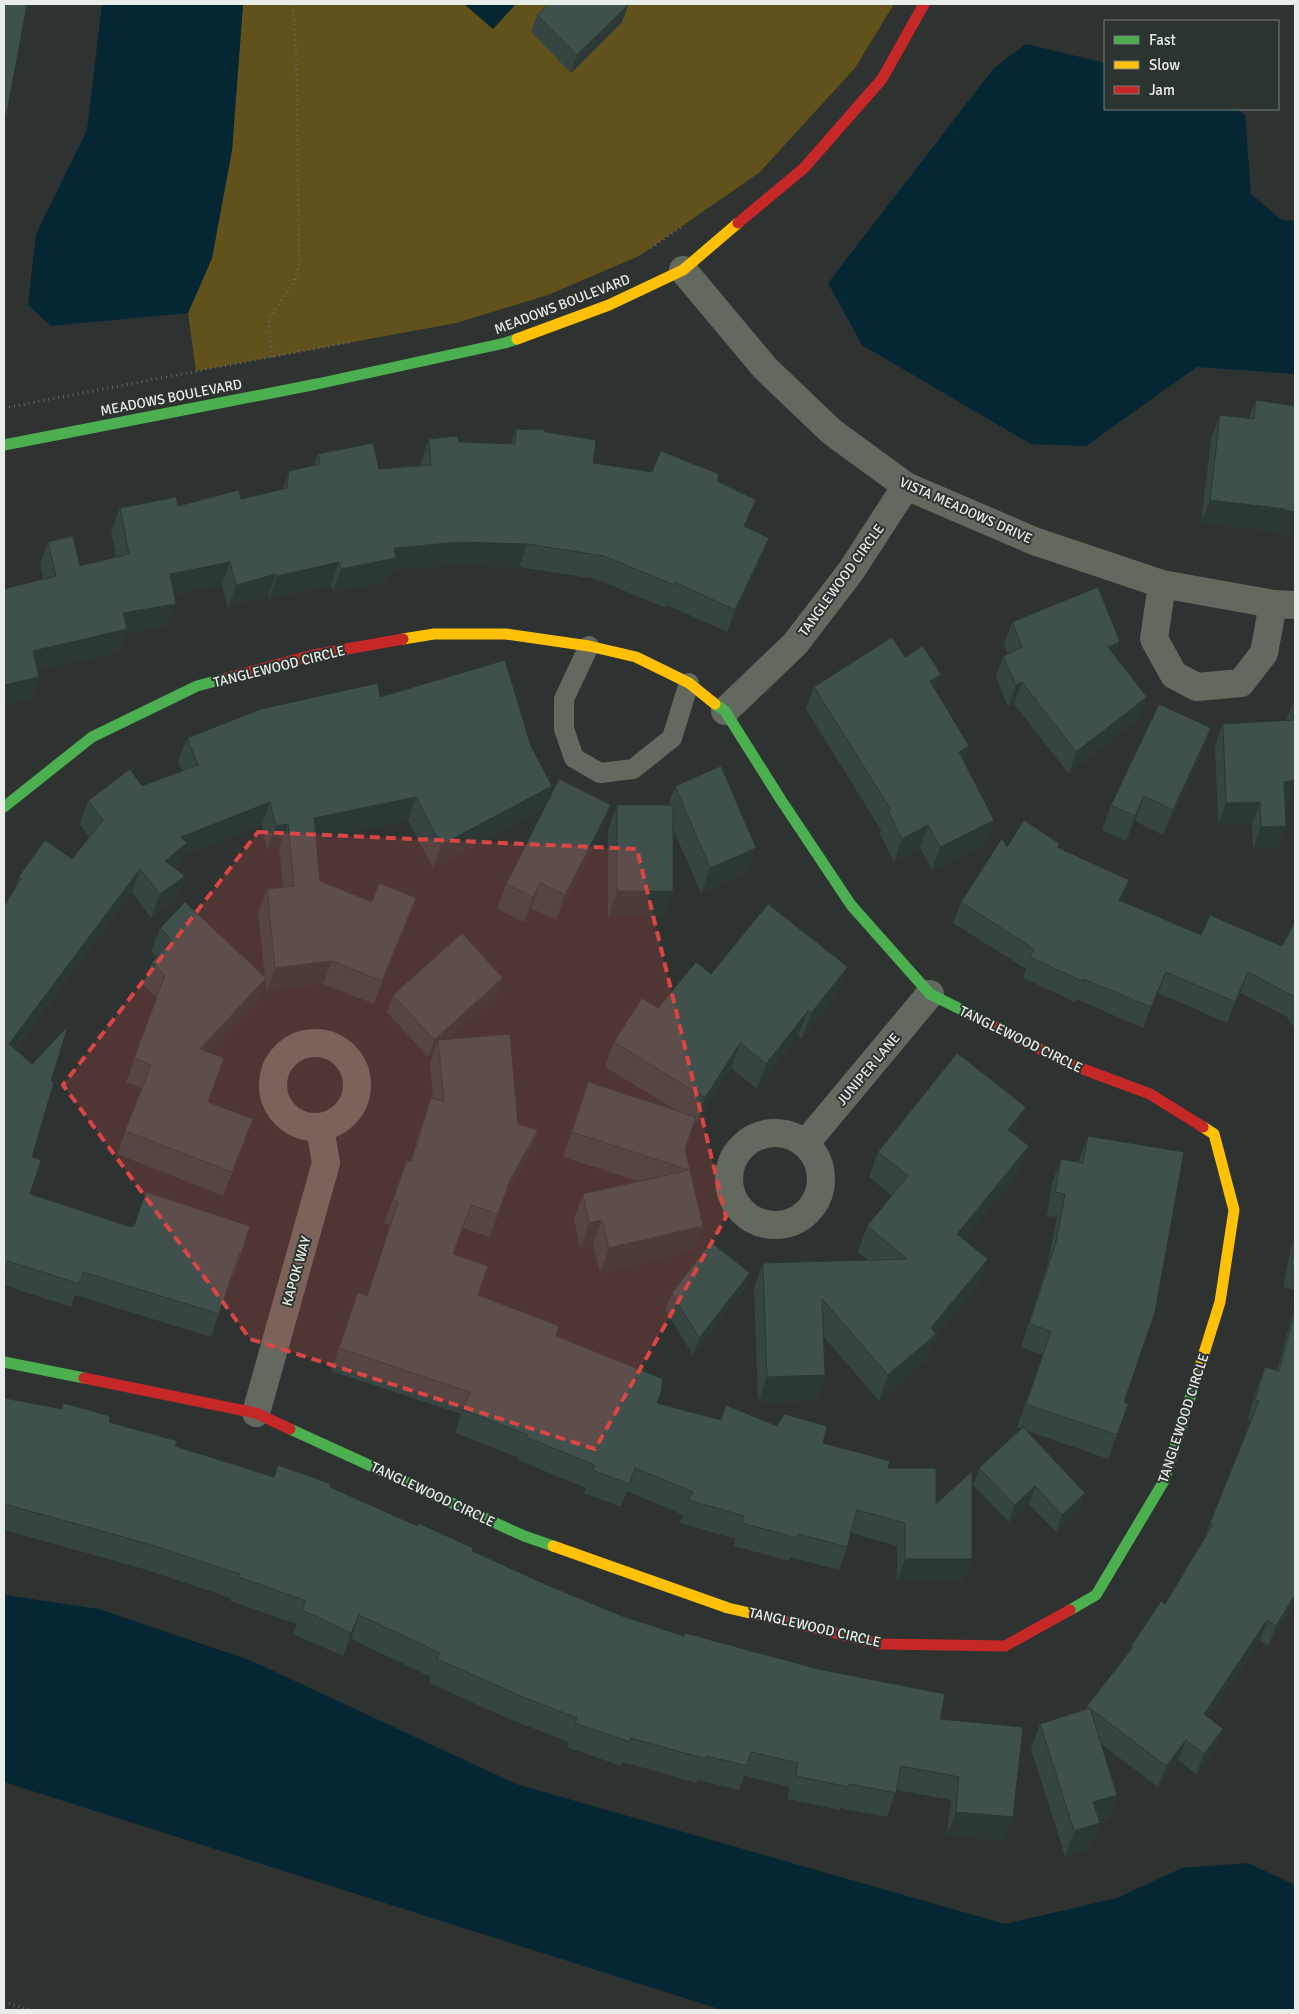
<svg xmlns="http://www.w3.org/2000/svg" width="1299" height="2014" font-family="Signika,sans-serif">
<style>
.green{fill:#60521a}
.water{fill:#052734}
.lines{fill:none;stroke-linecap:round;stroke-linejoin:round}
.path{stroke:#646862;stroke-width:3;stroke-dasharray:1 4;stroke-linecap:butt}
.lane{stroke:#64695f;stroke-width:20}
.street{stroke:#64695f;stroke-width:28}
.fast{stroke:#4caf50;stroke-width:11}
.slow{stroke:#ffc107;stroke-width:11}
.jam{stroke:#c62828;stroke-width:11}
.wall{fill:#364542}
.shaded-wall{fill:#2c3836}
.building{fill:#3f504d;stroke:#2c3836}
.marked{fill:#d94645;fill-opacity:0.2;stroke:#d94645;stroke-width:4;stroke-dasharray:10 6;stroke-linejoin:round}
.labels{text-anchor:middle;stroke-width:4;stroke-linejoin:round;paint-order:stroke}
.street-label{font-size:14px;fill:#e8edea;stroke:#2c3430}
</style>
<rect width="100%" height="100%" fill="#2e3230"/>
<polygon class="green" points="243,4 894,4 855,68 760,172 639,256 548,295 456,323 196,371 188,313 212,258 232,150"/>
<g class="water">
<polygon points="102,4 243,4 232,150 212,258 188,313 51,326 28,305 36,234 87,130"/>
<polygon points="464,4 516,4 493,29"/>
<polygon points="1026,44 1105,63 1105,109 1236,109 1245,115 1251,194 1282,220 1295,221 1295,374 1197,367 1086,446 1031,444 862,345 828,283 994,68"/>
<polygon points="4,1595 99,1609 252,1661 516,1784 1005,1924 1117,1898 1182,1868 1248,1863 1295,1885 1295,2010 722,2010 4,1782"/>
</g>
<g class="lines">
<g class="path">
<polyline points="651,248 684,225"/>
<polyline points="272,357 269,328 270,317 293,284 299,266 297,74 293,4"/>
<polyline points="4,408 350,342"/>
<polyline points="4,2002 31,2010"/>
</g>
<polyline class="lane" points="589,646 564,699 564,729 574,758 600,773 633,769 672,738 689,683"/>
<g class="street">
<polyline points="683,270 765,368 832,432 906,486 1034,541 1162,584 1273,604 1295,605"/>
<polyline points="1162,584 1154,639 1174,675 1197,687 1241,683 1264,653 1273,604"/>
<polyline points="725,711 795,644 851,571 906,486"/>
<circle cx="315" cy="1085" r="42"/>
<circle cx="775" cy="1179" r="46"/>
<polyline points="805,1144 930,994"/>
<polyline points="256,1413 326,1163 320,1128"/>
</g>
<g class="fast">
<polyline points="4,445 317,384 505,343 517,339"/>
<polyline points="715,704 725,711 781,800 851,905 930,994 982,1020"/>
<polyline points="4,807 92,737 197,686 227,678"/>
<polyline points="4,1362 84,1378"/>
<polyline points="290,1429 524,1536 553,1546"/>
<polyline points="1070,1610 1096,1595 1164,1481 1200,1366"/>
</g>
<g class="slow">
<polyline points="517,339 609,305 683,270 738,223"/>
<polyline points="403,639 434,634 506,634 589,646 636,657 689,683 715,704"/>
<polyline points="1200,1366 1220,1302 1234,1210 1214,1134 1203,1127"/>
<polyline points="553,1546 728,1608 754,1614"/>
</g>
<g class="jam">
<polyline points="738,223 804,168 882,79 924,4"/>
<polyline points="227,678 313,655 403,639"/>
<polyline points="982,1020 1067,1063 1150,1094 1203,1127"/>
<polyline points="84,1378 256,1413 290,1429"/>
<polyline points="754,1614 881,1644 1005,1646 1070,1610"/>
</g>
</g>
<g class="wall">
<polygon points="4,4 28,12 25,12 7,112 4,121"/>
<polygon points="628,5 622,22 571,73 531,32 537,15"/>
<polygon points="1256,400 1295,536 1276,534 1277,532 1201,523 1211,439 1220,415 1249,418"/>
<polygon points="516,429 545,432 593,463 717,481 748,522 746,527 769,538 761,560 727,632 667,605 666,608 596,579 519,567 452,565 392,570 388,581 333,592 331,585 269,599 268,596 228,608 222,585 174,594 167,626 125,634 119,652 37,670 39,677 31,700 43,579 40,564 48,542 80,566 116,557 111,531 120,508 178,506 241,499 283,490 289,471 314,465 318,454 379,469 421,465 421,462 429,439 459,442 511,444"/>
<polygon points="1012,622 1120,642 1115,656 1139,719 1069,774 1014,704 1008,707 996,677 1003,656 1008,654 1004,644"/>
<polygon points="905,657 935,689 969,746 963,761 986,843 932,870 920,848 894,862 880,834 881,830 806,709 814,687"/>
<polygon points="380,697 531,746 552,786 543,809 433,868 408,820 316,839 320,881 372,902 416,898 407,922 374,1004 323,984 267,991 265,979 258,1001 209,1052 208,1102 244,1142 223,1196 117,1154 142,1088 126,1082 157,998 143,985 152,962 157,957 151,951 160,928 265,977 258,912 267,889 283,887 279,847 267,850 262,825 182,856 178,867 176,869 185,876 176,899 151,918 132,892 15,1049 51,1081 32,1157 30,1194 131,1227 134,1226 146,1192 241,1254 233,1277 231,1276 219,1314 211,1337 75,1295 71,1307 4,1285 4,907 13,892 19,876 72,859 89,837 80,824 88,801 142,786 182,771 178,761 187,738"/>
<polygon points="1295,704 1295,800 1285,802 1286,826 1278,848 1253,849 1252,824 1218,825 1215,745 1223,724 1286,721 1292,705"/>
<polygon points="1202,753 1163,835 1135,821 1126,841 1102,830 1111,805"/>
<polygon points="675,786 747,873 701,893 673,829 673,891 664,917 608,917 608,830 617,805 668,805"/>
<polygon points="611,805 602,830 556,920 531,908 524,922 497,909 506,884"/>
<polygon points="1007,847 1058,848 1129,880 1121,901 1201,935 1282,946 1295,922 1295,1029 1287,1017 1240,993 1227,1023 1158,993 1143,1028 1076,999 1075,1002 1023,978 1026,969 953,923 961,902"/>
<polygon points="711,974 839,992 802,1038 798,1036 757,1089 731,1068 696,1123 694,1122 685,1149 703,1226 694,1251 600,1273 593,1245 580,1248 574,1219 583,1194 638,1181 563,1157 579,1108 588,1082 676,1110 605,1067 614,1042 658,1008"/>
<polygon points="503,978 497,995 447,1039 518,1124 538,1130 530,1153 503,1200 490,1237 463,1228 453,1254 478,1295 556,1336 657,1403 720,1420 726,1405 777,1426 888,1468 936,1504 964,1582 897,1582 897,1546 851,1533 847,1547 839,1570 790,1557 789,1561 734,1546 735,1539 680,1523 683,1515 627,1491 621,1507 584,1493 586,1488 518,1460 519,1458 455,1433 461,1414 331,1371 358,1292 367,1295 390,1225 384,1223 407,1160 410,1162 423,1121 431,1098 433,1098 430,1063 434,1051 428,1057 387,1012 393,995"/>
<polygon points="1017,1132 1015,1135 1020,1171 964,1239 988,1259 979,1284 935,1337 927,1359 879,1401 823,1336 825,1375 816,1401 758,1402 754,1288 763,1263 868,1260 858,1252 867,1226 892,1196 869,1177 878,1152"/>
<polygon points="1088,1136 1124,1402 1128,1404 1108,1459 1025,1430 1085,1493 1079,1510 1056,1532 1029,1504 1009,1522 973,1485 979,1468 1021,1429 1017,1427 1043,1355 1021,1347 1047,1265 1057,1217 1047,1216 1052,1183 1061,1159 1078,1163"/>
<polygon points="1295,1237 1295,1290 1283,1287 1291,1247"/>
<polygon points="750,1273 743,1290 693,1355 665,1310 672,1293"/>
<polygon points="1295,1304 1295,1603 1268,1646 1260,1641 1208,1717 1223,1729 1215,1749 1196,1774 1178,1760 1158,1787 1101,1744 1117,1795 1108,1820 1099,1823 1090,1848 1065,1856 1031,1749 1040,1724 1085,1710 1087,1706 1129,1652 1131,1646 1165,1604 1203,1541 1251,1422 1247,1420 1257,1388 1265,1367 1277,1371"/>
<polygon points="4,1398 61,1409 63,1403 109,1422 175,1446 274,1477 330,1487 547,1585 622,1616 940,1719 1005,1841 947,1835 951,1800 896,1790 887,1817 840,1808 840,1810 787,1799 790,1787 744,1776 739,1790 698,1780 697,1783 623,1762 621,1766 567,1747 568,1742 509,1719 429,1683 431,1677 351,1639 343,1656 293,1634 297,1624 230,1601 231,1598 137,1567 4,1530"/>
</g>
<g class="shaded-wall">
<polygon points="24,4 31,4 28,12 21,12"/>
<polygon points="628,5 622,22 571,73 577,55"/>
<polygon points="756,500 748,522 736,549 744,526"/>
<polygon points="1210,500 1285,509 1277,532 1201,523"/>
<polygon points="1285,510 1295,512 1295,536 1276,534"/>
<polygon points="769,538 761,560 727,632 735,610"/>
<polygon points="460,542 527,544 519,567 452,565 392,570 388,581 333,592 341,569 394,548"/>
<polygon points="230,562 222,585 162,596 170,574"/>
<polygon points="339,562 331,585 269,599 277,576"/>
<polygon points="276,574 268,596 228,608 236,585"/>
<polygon points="176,604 167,626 125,634 119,652 24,673 33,651 123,613"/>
<polygon points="1120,642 1112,663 1108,647"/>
<polygon points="941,674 933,697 930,681"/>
<polygon points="39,677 31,700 4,706 4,685"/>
<polygon points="1022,682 1014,704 1008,707 1016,685"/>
<polygon points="1147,697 1139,719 1069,774 1076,752"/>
<polygon points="1211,728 1202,753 1163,835 1173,810"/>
<polygon points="969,746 961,769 959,752"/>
<polygon points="1295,780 1295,800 1277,803 1284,782"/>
<polygon points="552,786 543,809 433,868 441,845"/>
<polygon points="1144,796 1135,821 1126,841 1135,816"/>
<polygon points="416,797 408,820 306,842 314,818"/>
<polygon points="270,802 262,825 182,856 178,867 156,884 165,861 181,837"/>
<polygon points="1260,802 1252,824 1218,825 1226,803"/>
<polygon points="611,805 602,830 556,920 565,895"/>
<polygon points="994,820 986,843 932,870 940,847"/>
<polygon points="288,824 279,847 267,850 276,826"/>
<polygon points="928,825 920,848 894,862 902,839"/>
<polygon points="1286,826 1278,848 1253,849 1261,827"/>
<polygon points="756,848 747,873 701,893 710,868"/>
<polygon points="140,869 132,892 4,1063 9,1044"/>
<polygon points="185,876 176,899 151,918 160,894"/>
<polygon points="1129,880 1121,901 1119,900"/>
<polygon points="540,883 531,908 524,922 533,897"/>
<polygon points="617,891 673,891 664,917 608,917"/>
<polygon points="416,898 407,922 374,1004 382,981"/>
<polygon points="332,961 323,984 267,991 275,968"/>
<polygon points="848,967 839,992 802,1038 811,1013"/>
<polygon points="1166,972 1158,993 1143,1028 1151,1007"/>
<polygon points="1248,972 1240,993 1227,1023 1235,1002"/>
<polygon points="266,978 258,1001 191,1072 200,1049"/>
<polygon points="503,978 497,995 439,1047 438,1040 434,1051 428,1057 434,1040"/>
<polygon points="808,1011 798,1036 757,1089 766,1064"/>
<polygon points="740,1043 731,1068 696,1123 705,1098"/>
<polygon points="1026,1107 1017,1132 999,1155 1008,1130"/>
<polygon points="538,1130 530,1153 501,1203 510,1180"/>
<polygon points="1029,1146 1020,1171 948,1259 957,1234"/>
<polygon points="602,1220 593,1245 580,1248 589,1223"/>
<polygon points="703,1226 694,1251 600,1273 609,1248"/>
<polygon points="988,1259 979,1284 935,1337 927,1359 879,1401 888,1375 931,1328"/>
<polygon points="750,1273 743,1290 693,1355 699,1338"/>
<polygon points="825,1375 816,1401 758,1402 767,1377"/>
<polygon points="1035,1486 1029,1504 1009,1522 1015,1505"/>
<polygon points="1085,1493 1079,1510 1056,1532 1062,1515"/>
<polygon points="905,1559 972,1559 964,1582 897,1582"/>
<polygon points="1295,1595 1295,1603 1268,1646 1276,1626"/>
<polygon points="359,1615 351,1639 343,1656 351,1633"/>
<polygon points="1267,1620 1260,1641 1196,1735 1204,1714"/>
<polygon points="1223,1729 1215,1749 1196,1774 1204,1754"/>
<polygon points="1186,1740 1178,1760 1158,1787 1166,1766"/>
<polygon points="1117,1795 1108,1820 1084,1827 1093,1802"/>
<polygon points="956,1812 1013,1817 1005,1841 947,1835"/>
<polygon points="1100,1823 1090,1848 1065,1856 1074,1831"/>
</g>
<g class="building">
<polygon points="4,4 27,4 7,112 4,112"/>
<polygon points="549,4 628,4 628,5 577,55 537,15"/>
<polygon points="1256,400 1295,406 1295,512 1285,510 1285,509 1210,500 1220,415 1254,419"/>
<polygon points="516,429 545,430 545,432 596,440 593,463 652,472 661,451 719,474 717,481 756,500 744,526 769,538 735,610 675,582 674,585 604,556 527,544 460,542 394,548 396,558 341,569 339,562 277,576 276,574 236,585 230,562 170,574 176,604 123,613 127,629 33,651 39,677 4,685 4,589 56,576 48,542 73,536 80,566 129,554 120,508 176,497 178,506 239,490 241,499 287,488 289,471 320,464 318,454 373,443 379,469 431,465 429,439 458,436 459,442 515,444"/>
<polygon points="1098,587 1120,642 1108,647 1147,697 1076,752 1022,682 1016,685 1003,656 1022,647 1012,622"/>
<polygon points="892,637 905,657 923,646 941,674 930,681 969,746 959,752 994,820 940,847 928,825 902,839 888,811 891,810 814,687"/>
<polygon points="505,660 531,746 552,786 441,845 416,797 314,818 320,881 372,902 379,883 416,898 382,981 332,961 275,968 267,889 294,886 288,824 276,826 270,802 181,837 187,843 165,861 185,876 160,894 140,869 9,1044 32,1064 68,1026 51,1081 54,1082 32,1157 41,1160 30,1194 131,1227 132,1226 134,1226 146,1192 250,1226 241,1254 239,1253 219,1314 83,1272 79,1284 8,1261 6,1267 4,1266 4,907 21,878 19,876 45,840 72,859 103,820 88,801 130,769 142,786 198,765 187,738 261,709 378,683 380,697"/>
<polygon points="1159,704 1211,728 1173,810 1144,796 1135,816 1111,805"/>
<polygon points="1295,704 1295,780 1284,782 1286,826 1261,827 1260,802 1226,803 1223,724 1294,720 1292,705"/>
<polygon points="721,766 756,848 710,868 675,786"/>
<polygon points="559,779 611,805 565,895 540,883 533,897 506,884"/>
<rect x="617" y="805" width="56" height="86"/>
<polygon points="1024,820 1060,844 1057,847 1129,880 1119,900 1201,935 1210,915 1282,946 1295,922 1295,997 1248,972 1235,1002 1166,972 1151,1007 1083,979 1082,981 1030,957 1034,949 961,902 1002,838 1007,847"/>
<polygon points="185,902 266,978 200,1049 224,1058 208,1102 253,1119 232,1172 125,1131 151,1065 134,1058 165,975 152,962 172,940 160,928"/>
<polygon points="768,904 848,967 811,1013 808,1011 766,1064 740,1043 705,1098 614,1042 642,998 658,1008 696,962 711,974"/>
<polygon points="462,933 503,978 434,1040 393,995"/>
<polygon points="510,1034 518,1124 538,1130 510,1180 498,1214 471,1205 453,1254 488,1266 478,1295 559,1326 556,1336 663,1379 661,1393 657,1403 721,1420 726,1405 777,1426 784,1414 827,1426 823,1443 890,1461 888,1468 936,1468 936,1504 972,1471 972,1559 905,1559 905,1523 857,1510 847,1547 798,1534 797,1538 742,1523 744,1516 688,1500 693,1492 635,1468 629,1484 592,1470 595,1465 526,1437 528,1435 463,1410 470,1392 339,1348 358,1292 367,1296 398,1202 393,1200 407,1160 411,1162 431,1098 444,1102 438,1040"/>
<polygon points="957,1053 1026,1107 1008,1130 1029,1146 957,1234 988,1259 931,1328 936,1334 888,1375 822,1299 825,1375 767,1377 763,1263 907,1259 867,1226 908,1176 878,1152"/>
<polygon points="588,1082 696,1117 685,1149 703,1226 609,1248 602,1220 589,1223 583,1194 689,1170 572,1132"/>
<polygon points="1088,1136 1184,1152 1155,1312 1124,1402 1128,1404 1117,1435 1026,1404 1051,1331 1029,1324 1056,1242 1065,1194 1055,1192 1061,1159 1083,1163"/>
<polygon points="711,1242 750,1273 699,1338 672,1293"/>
<polygon points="1295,1244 1295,1267 1291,1266"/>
<polygon points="1295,1311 1295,1595 1276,1626 1267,1620 1204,1714 1223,1729 1204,1754 1186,1740 1166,1766 1087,1706 1133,1647 1131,1646 1161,1601 1165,1604 1213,1524 1210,1523 1259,1401 1255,1400 1265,1367 1279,1371"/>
<polygon points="4,1398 62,1409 63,1403 110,1416 109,1422 177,1441 175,1446 274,1477 278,1465 331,1484 330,1487 417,1526 418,1523 473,1548 472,1551 547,1585 622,1616 684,1636 685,1633 818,1669 945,1694 940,1719 1023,1727 1013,1817 956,1812 959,1777 901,1766 896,1793 849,1784 848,1787 796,1776 798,1763 751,1752 747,1766 706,1756 706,1759 631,1738 630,1742 575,1723 577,1718 518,1695 437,1659 440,1653 359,1615 351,1633 302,1610 306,1601 239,1577 240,1574 145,1543 4,1504"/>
<polygon points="1023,1427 1085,1493 1062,1515 1035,1486 1015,1505 979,1468"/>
<polygon points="1090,1708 1117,1795 1093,1802 1100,1823 1074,1831 1040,1724"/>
</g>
<path class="marked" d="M 258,832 L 637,849 L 726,1217 L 595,1449 L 250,1339 L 63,1085 Z"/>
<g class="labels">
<g class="street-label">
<text transform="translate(562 304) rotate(-21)" y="5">MEADOWS BOULEVARD</text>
<text transform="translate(171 397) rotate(-11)" y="5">MEADOWS BOULEVARD</text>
<text transform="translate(966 510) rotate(24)" y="5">VISTA MEADOWS DRIVE</text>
<text transform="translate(841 580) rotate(-54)" y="5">TANGLEWOOD CIRCLE</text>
<text transform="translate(279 666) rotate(-14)" y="5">TANGLEWOOD CIRCLE</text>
<text transform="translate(1021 1039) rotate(26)" y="5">TANGLEWOOD CIRCLE</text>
<text transform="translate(868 1069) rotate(-50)" y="5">JUNIPER LANE</text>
<text transform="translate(296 1271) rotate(-74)" y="5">KAPOK WAY</text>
<text transform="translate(1183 1418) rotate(-72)" y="5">TANGLEWOOD CIRCLE</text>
<text transform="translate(433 1494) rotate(25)" y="5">TANGLEWOOD CIRCLE</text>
<text transform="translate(815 1627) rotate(13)" y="5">TANGLEWOOD CIRCLE</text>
</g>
</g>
<rect width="1299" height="2014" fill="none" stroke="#e8edea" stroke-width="10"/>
<rect x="1104" y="20" width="175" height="90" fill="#2c3430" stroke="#777e7a"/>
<rect x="1114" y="36" width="25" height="8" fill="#4caf50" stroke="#777e7a"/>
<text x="1149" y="45" font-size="15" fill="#e8edea">Fast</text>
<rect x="1114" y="61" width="25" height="8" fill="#ffc107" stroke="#777e7a"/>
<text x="1149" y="70" font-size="15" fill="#e8edea">Slow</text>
<rect x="1114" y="86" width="25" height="8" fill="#c62828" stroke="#777e7a"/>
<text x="1149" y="95" font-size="15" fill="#e8edea">Jam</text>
</svg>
